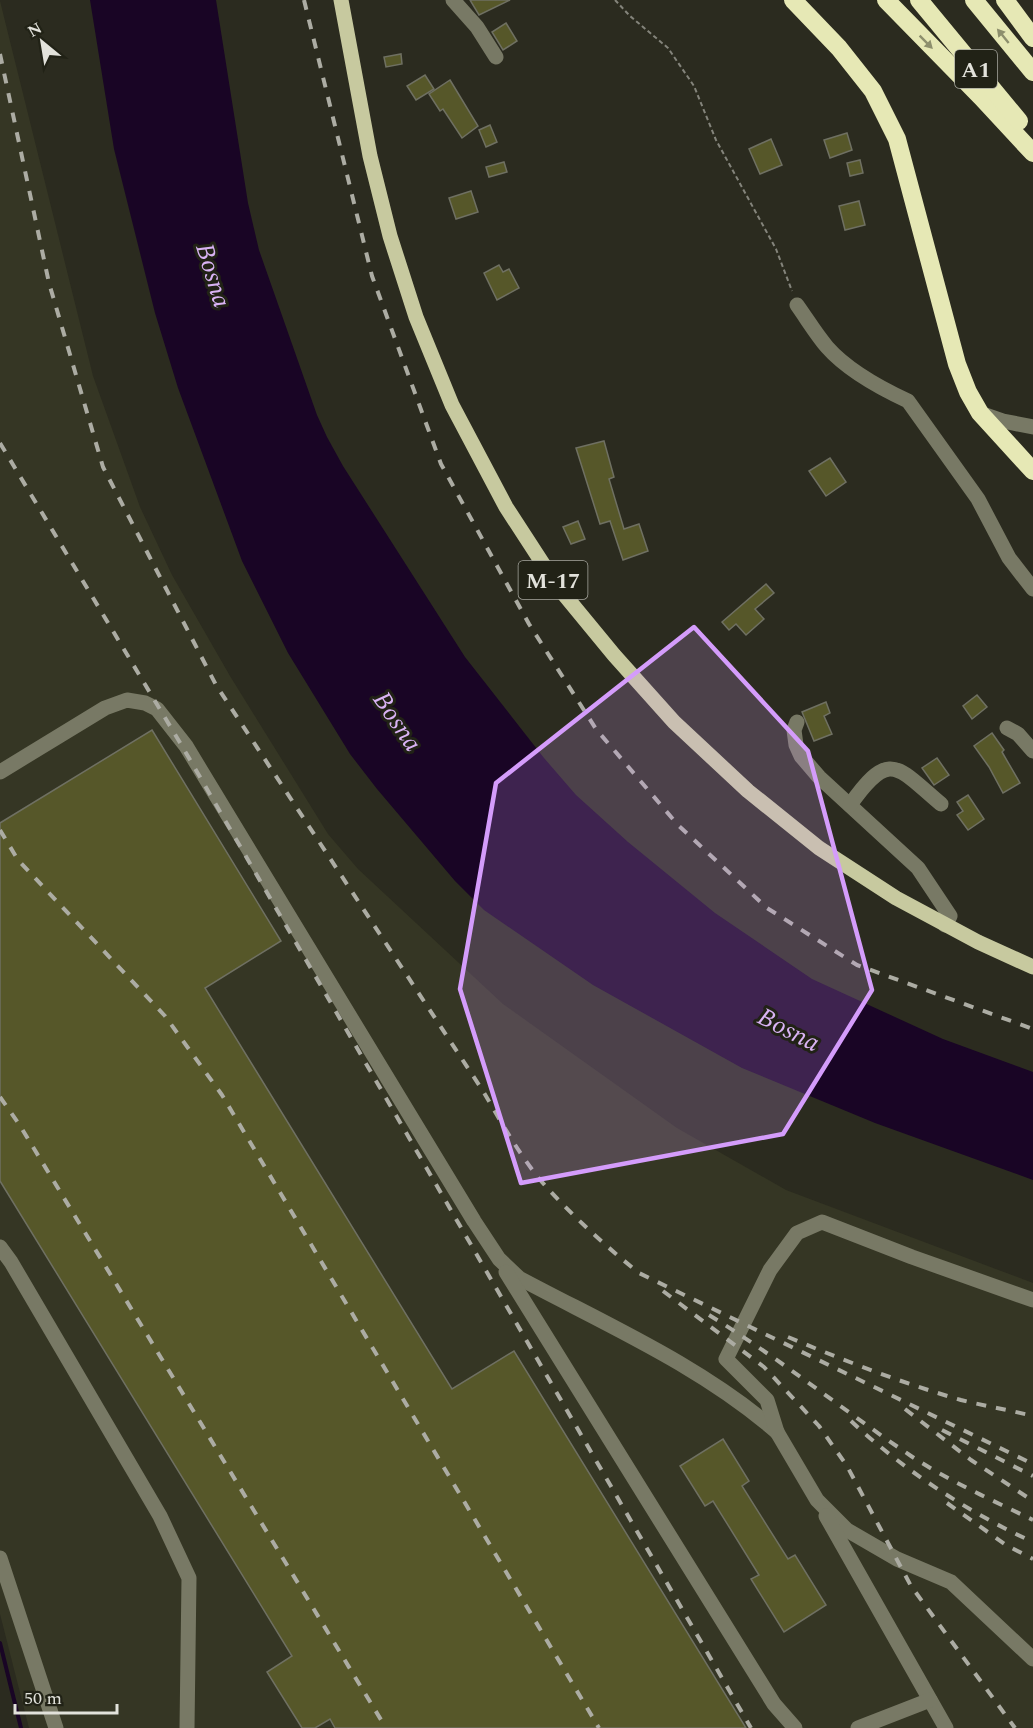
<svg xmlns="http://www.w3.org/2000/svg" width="1033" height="1728" font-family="Spectral,serif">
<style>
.built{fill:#353624}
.water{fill:#190525}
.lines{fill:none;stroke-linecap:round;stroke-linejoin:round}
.stream{stroke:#190525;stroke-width:4}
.building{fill:#565729;stroke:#6f7062;stroke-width:1.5}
.path{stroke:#84847b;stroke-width:2;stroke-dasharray:4.5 3;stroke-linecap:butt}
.minor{stroke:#787965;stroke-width:15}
.major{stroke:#c7c99f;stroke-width:15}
.highway{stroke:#e6e8b5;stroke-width:18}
.rail{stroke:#acaca3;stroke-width:4;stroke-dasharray:10 10;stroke-linecap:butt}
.oneway{fill:#8d8f6d}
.marked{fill:#d49cfb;fill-opacity:0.2;stroke:#d49cfb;stroke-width:4.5;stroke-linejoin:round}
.labels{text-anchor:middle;stroke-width:6;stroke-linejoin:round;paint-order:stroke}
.shield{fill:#212216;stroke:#a8a8a0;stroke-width:1.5}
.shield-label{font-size:22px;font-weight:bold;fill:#e2e2db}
.water-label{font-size:26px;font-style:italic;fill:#d9b3f4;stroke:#212216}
</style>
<rect width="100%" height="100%" fill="#2b2b1f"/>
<polygon class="built" points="0,1 93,376 140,507 172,575 230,676 328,834 358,869 503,1004 677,1128 786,1190 1033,1283 1033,1728 29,1728 0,1614"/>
<polygon class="water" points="90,0 216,0 248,203 259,250 317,415 327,437 343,466 465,657 544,758 576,795 628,842 715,913 812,979 943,1039 1033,1072 1033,1180 875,1123 742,1068 593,985 484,910 455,881 377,789 350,754 288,653 242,561 178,388 155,313 114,149"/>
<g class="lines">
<polyline class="stream" points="0,1643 21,1728"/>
</g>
<g class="building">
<polygon points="470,0 510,0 479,15"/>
<polygon points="506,23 517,41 503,50 492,32"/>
<polygon points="401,54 402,64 386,67 384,57"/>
<polygon points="425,75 434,89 416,100 407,86"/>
<polygon points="450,80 478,126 462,138 443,109 440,111 429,94"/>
<polygon points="490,125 497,142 486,147 479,130"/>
<polygon points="847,133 852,150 830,158 824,140"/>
<polygon points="771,139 782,165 760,174 749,149"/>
<polygon points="860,160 863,173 850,176 847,163"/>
<polygon points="504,162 507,172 489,177 486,167"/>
<polygon points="471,191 478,212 456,219 449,198"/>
<polygon points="859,201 865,225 845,230 839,206"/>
<polygon points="499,265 503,272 509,269 519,288 497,300 484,273"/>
<polygon points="604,441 614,477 609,479 624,529 639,524 648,551 623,560 610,521 600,524 576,448"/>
<polygon points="830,458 846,482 826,496 809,471"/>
<polygon points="578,521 585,539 571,544 563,527"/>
<polygon points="766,584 774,593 755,609 764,619 746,635 736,624 729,630 722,622"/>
<polygon points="977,695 987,707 972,719 963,706"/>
<polygon points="826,702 830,713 824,716 832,734 814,741 802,712"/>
<polygon points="152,730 281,941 205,988 452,1389 514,1351 746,1728 335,1728 330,1719 315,1728 302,1728 267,1672 292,1656 0,1181 0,823"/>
<polygon points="992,733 1004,750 1002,752 1020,783 1003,793 989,767 974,746"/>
<polygon points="937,758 949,775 934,785 922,768"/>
<polygon points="968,795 984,819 968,830 957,815 963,811 957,802"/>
<polygon points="723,1439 749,1481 742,1486 788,1559 795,1555 826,1605 784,1632 751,1579 759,1575 713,1501 705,1506 680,1466"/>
</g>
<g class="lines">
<polyline class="path" points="615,0 630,16 668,48 694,86 716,140 776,249 792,291"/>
<g class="minor">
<polyline points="453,0 477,27 496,57"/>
<path d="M 797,305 C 807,319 816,334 827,347 C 848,371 880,388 908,401 L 978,499 L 1009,558 L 1033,589"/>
<polyline points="980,413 1003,421 1033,427"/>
<polyline points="797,722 794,730 796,745 801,756 819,777 918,868 950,916 945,925"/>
<polyline points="1007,728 1018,734 1033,751"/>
<path d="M 0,772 L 105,708 L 127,700 L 145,703 L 157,709 L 186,746 L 474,1221 L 499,1259 L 519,1278 C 607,1325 701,1366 777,1432"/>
<path d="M 850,805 C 890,748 897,767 941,804"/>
<polyline points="0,1247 11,1262 160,1516 189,1578 187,1728"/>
<polyline points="506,1272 774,1704 795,1728"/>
<polyline points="1033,1300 912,1257 822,1222 797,1233 770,1270 726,1359 767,1400 777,1432 817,1500 847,1530 897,1559 951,1582 1033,1659"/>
<polyline points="826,1516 946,1728"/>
<polyline points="0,1558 56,1728"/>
<polyline points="858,1728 930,1700"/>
</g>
<polyline class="major" points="341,0 370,156 390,236 416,317 452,405 506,507 558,587 614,655 674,722 748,791 819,848 896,898 978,942 1033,967"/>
<g class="highway">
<polyline points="793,0 839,48 873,91 897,139 957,364 968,392 980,413 1033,471"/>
<polyline points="886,0 981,97 1033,153"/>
<polyline points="919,0 1019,121"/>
<polyline points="974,0 1033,72"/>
<polyline points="1005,0 1033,38"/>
</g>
<g class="rail">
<polyline points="304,0 372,276 441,464 529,624 596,729 678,825 767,908 857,965 1033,1029"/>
<path d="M 0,54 L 49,283 L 103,467 L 216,685 L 483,1091 C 503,1125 523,1162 550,1191 C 578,1221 608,1248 639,1273 L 1033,1464"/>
<polyline points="0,443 182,746 751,1728"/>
<polyline points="0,830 18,860 165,1016 222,1095 599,1728"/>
<polyline points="0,1097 19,1124 386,1728"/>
<polyline points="663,1291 764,1367 819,1426 847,1466 911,1586 1015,1728"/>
<path d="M 709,1315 C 779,1358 843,1410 911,1456 C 949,1481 992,1500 1033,1520"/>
<path d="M 788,1337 C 845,1361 902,1383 961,1400 C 985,1406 1009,1410 1033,1416"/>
<polyline points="905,1409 971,1460 1033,1501"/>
<path d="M 851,1421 C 902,1469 969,1513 1033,1542"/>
<polyline points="942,1430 1033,1476"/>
<polyline points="947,1503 1006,1545 1033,1559"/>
</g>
</g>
<defs><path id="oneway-solid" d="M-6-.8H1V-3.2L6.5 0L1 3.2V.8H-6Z" transform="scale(1.5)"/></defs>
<g class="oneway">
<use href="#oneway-solid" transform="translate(1003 36) rotate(-129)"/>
<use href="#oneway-solid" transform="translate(926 42) rotate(45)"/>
</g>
<path class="marked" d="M 694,627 L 808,751 L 872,990 L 783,1134 L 521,1183 L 460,989 L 496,783 Z"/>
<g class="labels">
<g class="shield">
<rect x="955" y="50" width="42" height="38" rx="4.5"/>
<rect x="518.5" y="561" width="69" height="38" rx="4.5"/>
</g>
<g class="shield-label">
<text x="976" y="77">A1</text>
<text x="553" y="588">M-17</text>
</g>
<g class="water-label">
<text transform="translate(214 275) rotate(73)" y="9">Bosna</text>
<text transform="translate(398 721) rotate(56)" y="9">Bosna</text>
<text transform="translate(789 1029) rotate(27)" y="9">Bosna</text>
</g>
</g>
<g transform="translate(42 42) rotate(330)" stroke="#212216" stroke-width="4.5" paint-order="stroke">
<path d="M0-4.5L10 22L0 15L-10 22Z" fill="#e2e2db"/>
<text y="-9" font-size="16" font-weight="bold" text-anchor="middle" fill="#e2e2db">N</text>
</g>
<path d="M15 1704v9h102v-9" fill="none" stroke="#e2e2db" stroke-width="3"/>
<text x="24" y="1704" font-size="18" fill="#e2e2db" stroke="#212216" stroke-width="4.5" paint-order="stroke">50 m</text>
</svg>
